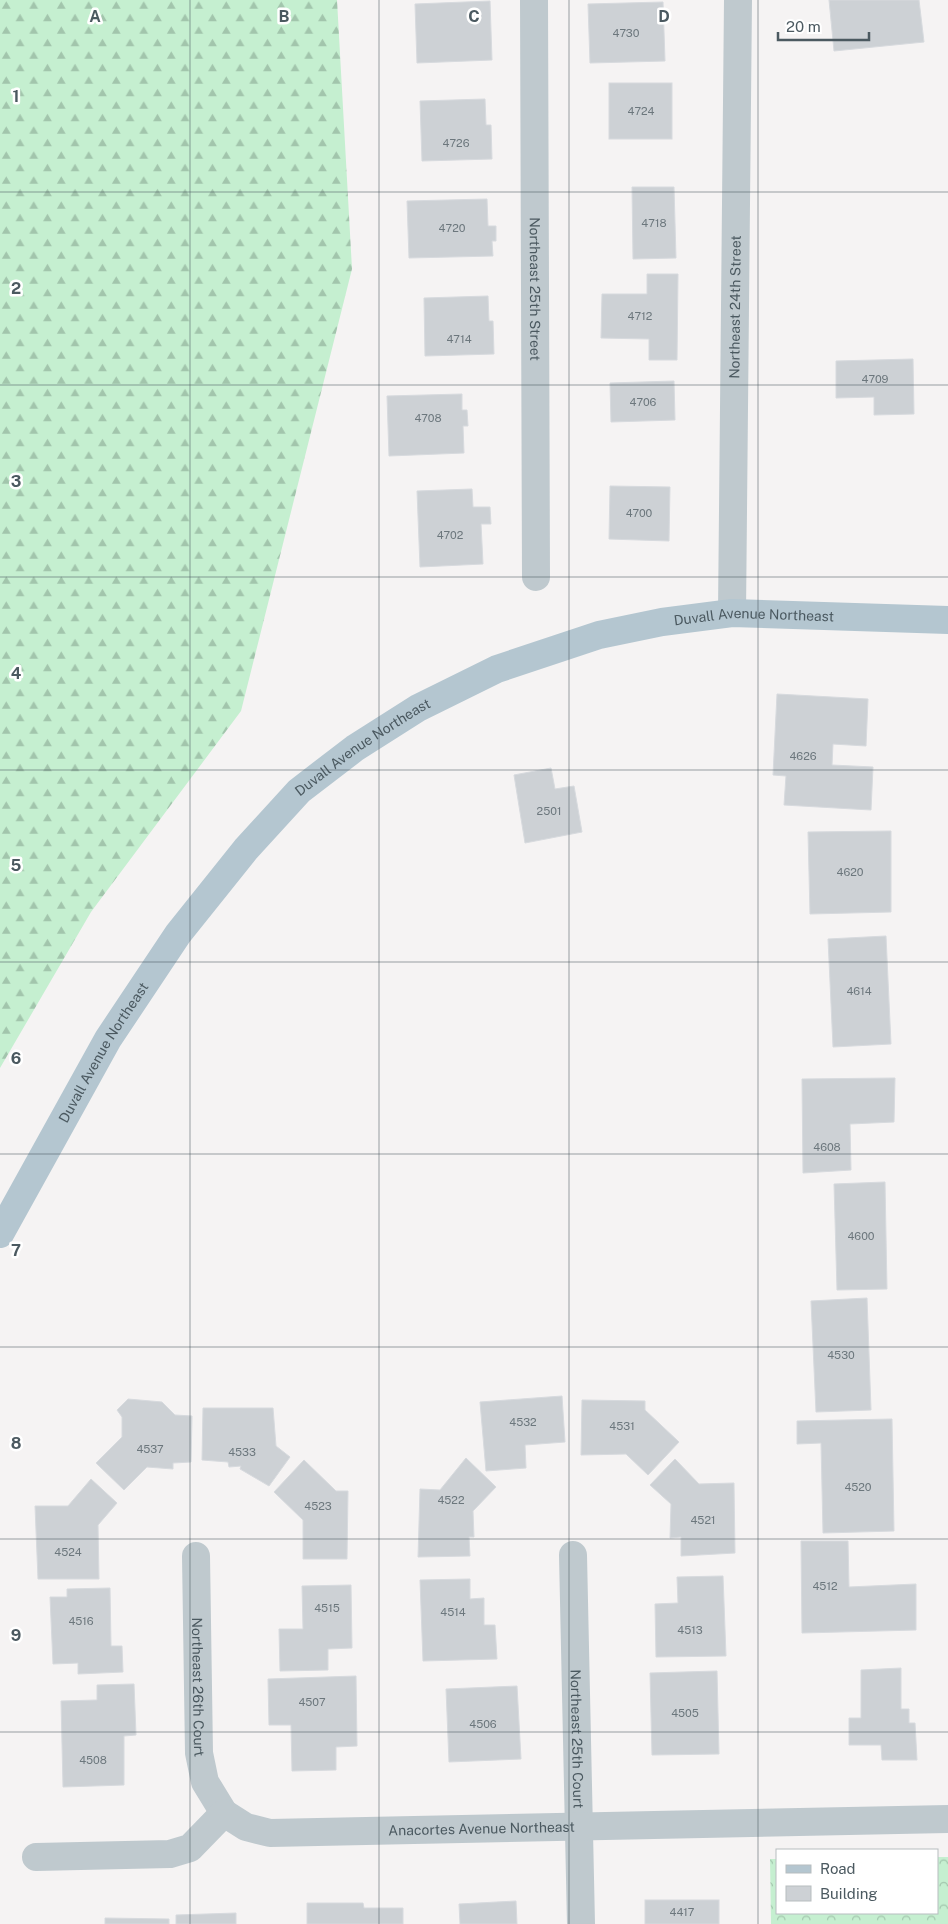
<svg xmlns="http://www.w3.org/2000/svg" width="948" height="1924" font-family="'Public Sans',sans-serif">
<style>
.forest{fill:url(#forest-firs)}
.park{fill:url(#park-crowns)}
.building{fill:#cdd1d5;stroke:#d7dade}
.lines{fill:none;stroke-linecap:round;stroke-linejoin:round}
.minor{stroke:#bfc9ce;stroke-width:28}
.primary{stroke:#b4c6d0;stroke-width:28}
.grid{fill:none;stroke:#4b5960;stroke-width:1;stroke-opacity:0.55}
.labels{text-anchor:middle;stroke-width:5;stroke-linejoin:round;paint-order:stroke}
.number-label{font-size:11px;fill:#6c777d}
.street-label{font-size:14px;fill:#4b5960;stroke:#fff}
.grid-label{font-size:16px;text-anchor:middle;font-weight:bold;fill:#4b5960;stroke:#fff;stroke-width:5;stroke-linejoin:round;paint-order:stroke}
</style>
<defs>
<pattern id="forest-firs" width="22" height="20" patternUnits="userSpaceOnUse" patternTransform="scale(1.25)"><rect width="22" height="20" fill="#c5efd0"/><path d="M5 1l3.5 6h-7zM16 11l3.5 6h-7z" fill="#a2c5ac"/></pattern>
<pattern id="park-crowns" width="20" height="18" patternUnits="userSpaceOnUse" patternTransform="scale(1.25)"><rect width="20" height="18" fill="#c5efd0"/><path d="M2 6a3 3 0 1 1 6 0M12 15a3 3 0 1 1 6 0" fill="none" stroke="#a2c5ac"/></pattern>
</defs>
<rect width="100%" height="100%" fill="#f5f3f3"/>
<polygon class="forest" points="0,0 337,0 352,269 241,711 91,912 0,1068"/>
<polygon class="park" points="937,1857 948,1857 948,1924 771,1924 770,1859 777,1859 777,1913 937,1913"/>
<g class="building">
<polygon points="829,0 919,0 924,42 834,51"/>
<polygon points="490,1 492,60 417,63 415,4"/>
<polygon points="663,2 665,61 590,63 588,4"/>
<rect x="609" y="83" width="63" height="56"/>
<polygon points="485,99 486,125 491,125 492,159 422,161 420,101"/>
<polygon points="632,187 674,187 676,258 633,259"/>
<polygon points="487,199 488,226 496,226 496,241 492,241 493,256 409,258 407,201"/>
<polygon points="647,274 678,274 677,360 649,360 649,339 601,338 602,294 647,294"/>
<polygon points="488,296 489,321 493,321 494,354 425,356 424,298"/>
<polygon points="913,359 914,414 874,415 874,397 836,398 836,361"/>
<polygon points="674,381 675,420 611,422 610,383"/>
<polygon points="462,394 462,410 467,410 468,426 463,426 464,453 389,456 387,396"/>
<polygon points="610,486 670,487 669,541 609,539"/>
<polygon points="472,489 473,507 490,507 491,524 481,524 483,564 420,567 417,491"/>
<polygon points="777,694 868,699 866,746 833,744 832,765 873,767 871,810 784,805 786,776 773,775"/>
<polygon points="551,768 555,789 574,786 582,832 525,843 514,775"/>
<polygon points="891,831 891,912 810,914 808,832"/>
<polygon points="886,936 891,1044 833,1047 828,939"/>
<polygon points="895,1078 894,1122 850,1124 851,1170 803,1173 802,1079"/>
<polygon points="885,1182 887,1289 837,1290 834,1184"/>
<polygon points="867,1298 871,1410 816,1412 811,1301"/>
<polygon points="562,1396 565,1442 525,1445 526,1468 486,1471 480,1402"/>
<polygon points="128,1399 162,1402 175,1415 192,1416 191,1462 173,1463 173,1469 147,1467 124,1490 96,1463 122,1437 122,1417 117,1410"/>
<polygon points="582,1400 645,1401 645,1410 679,1442 648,1475 626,1454 581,1455"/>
<polygon points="203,1408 273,1408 276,1446 290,1457 269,1486 240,1469 241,1466 229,1467 228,1462 202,1460"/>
<polygon points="892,1419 894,1531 823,1533 821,1443 797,1444 797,1421"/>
<polygon points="466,1458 496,1487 473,1511 474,1537 469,1537 470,1556 418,1557 420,1489 440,1490"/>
<polygon points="675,1459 699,1484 734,1483 735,1553 681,1556 681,1537 670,1538 671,1504 650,1485"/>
<polygon points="304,1460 336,1491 348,1491 347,1559 303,1559 303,1520 274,1492"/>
<polygon points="91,1479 117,1503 98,1525 99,1579 38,1579 35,1506 68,1506"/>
<polygon points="801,1541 848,1541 849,1587 916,1584 916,1630 802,1633"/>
<polygon points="723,1576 726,1656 656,1657 655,1604 678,1603 677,1577"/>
<polygon points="470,1579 470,1599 484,1598 484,1625 495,1625 497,1659 423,1661 420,1580"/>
<polygon points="351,1585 352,1648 328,1649 328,1670 280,1671 279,1629 303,1629 302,1586"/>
<polygon points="110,1588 111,1646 122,1646 123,1672 78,1674 78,1663 53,1664 50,1597 67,1597 67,1589"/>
<polygon points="901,1668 901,1709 909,1709 909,1723 915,1723 917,1760 882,1760 881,1745 849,1745 849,1718 861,1718 861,1670"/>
<polygon points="717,1671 719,1754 652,1755 650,1673"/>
<polygon points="356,1676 357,1746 336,1747 336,1770 292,1771 291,1725 269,1725 268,1679"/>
<polygon points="134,1684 136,1735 124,1736 124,1785 63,1787 61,1701 97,1700 97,1685"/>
<polygon points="517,1686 521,1759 449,1762 446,1689"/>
<rect x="645" y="1900" width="74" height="24"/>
<polygon points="516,1901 517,1924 460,1924 459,1904"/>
<polygon points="307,1903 363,1903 364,1908 403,1908 403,1924 307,1924"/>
<polygon points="236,1913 236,1924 176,1924 176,1915"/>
<polygon points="105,1918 169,1919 169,1924 105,1924"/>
</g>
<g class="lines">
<g class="minor">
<path id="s1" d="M 534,0 L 536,577"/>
<path id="s2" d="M 732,613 L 738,0"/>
<path id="s3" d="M 573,1555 L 581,1924"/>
<path id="s4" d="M 196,1556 L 199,1753 L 205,1782 L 224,1813"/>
<path id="s5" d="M 36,1857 L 170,1854 L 190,1848 L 224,1813 L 246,1827 L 270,1833 L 948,1819"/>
</g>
<path class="primary" id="s6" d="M 0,1234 L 108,1039 L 178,934 L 246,849 L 299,791 L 355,748 L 418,708 L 497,669 L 599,635 L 662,622 L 732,613 L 948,620"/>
</g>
<path class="grid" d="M 190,0 L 190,1924M 379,0 L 379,1924M 569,0 L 569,1924M 758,0 L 758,1924M 0,192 L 948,192M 0,385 L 948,385M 0,577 L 948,577M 0,770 L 948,770M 0,962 L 948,962M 0,1154 L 948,1154M 0,1347 L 948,1347M 0,1539 L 948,1539M 0,1732 L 948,1732"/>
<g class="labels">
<g class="number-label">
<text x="626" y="37">4730</text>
<text x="641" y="115">4724</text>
<text x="456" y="147">4726</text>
<text x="654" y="227">4718</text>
<text x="452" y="232">4720</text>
<text x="640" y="320">4712</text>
<text x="459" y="343">4714</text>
<text x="875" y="383">4709</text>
<text x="643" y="406">4706</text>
<text x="428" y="422">4708</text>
<text x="639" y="517">4700</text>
<text x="450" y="539">4702</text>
<text x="803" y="760">4626</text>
<text x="549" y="815">2501</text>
<text x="850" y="876">4620</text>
<text x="859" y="995">4614</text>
<text x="827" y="1151">4608</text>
<text x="861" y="1240">4600</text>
<text x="841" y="1359">4530</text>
<text x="523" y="1426">4532</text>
<text x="622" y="1430">4531</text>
<text x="150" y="1453">4537</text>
<text x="242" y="1456">4533</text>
<text x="858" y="1491">4520</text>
<text x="451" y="1504">4522</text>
<text x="318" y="1510">4523</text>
<text x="703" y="1524">4521</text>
<text x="68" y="1556">4524</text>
<text x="825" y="1590">4512</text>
<text x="327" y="1612">4515</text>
<text x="453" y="1616">4514</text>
<text x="81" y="1625">4516</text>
<text x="690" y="1634">4513</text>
<text x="312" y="1706">4507</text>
<text x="685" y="1717">4505</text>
<text x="483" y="1728">4506</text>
<text x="93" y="1764">4508</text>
<text x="682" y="1916">4417</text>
</g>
<g class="street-label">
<text dy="5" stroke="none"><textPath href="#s1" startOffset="289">Northeast 25th Street</textPath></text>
<text dy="5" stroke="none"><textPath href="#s2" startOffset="306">Northeast 24th Street</textPath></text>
<text dy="5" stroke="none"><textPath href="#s6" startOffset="1034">Duvall Avenue Northeast</textPath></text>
<text dy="5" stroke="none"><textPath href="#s6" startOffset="614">Duvall Avenue Northeast</textPath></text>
<text dy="5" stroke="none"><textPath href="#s6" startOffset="209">Duvall Avenue Northeast</textPath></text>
<text dy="5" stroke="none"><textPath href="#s4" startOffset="131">Northeast 26th Court</textPath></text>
<text dy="5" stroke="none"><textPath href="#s3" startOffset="184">Northeast 25th Court</textPath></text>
<text dy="5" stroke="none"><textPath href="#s5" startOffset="466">Anacortes Avenue Northeast</textPath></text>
</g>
</g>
<g class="grid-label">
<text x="95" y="22">A</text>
<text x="284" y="22">B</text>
<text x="474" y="22">C</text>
<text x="664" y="22">D</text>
<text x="16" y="102">1</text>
<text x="16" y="294">2</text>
<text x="16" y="487">3</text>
<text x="16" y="679">4</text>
<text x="16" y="871">5</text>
<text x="16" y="1064">6</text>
<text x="16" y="1256">7</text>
<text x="16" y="1449">8</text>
<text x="16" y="1641">9</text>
</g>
<rect x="776" y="1849" width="162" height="65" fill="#ffffff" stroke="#b7bdbf"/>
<rect x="786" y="1865" width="25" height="8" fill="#b4c6d0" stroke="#b7bdbf"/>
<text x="820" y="1874" font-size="15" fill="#4b5960">Road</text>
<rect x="786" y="1886" width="25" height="15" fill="#cdd1d5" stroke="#b7bdbf"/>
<text x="820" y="1899" font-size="15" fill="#4b5960">Building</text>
<path d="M778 32v8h91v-8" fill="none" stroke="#4b5960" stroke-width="2.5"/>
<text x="786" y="32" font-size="15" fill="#4b5960" stroke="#ffffff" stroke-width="4" paint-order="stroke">20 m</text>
</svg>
